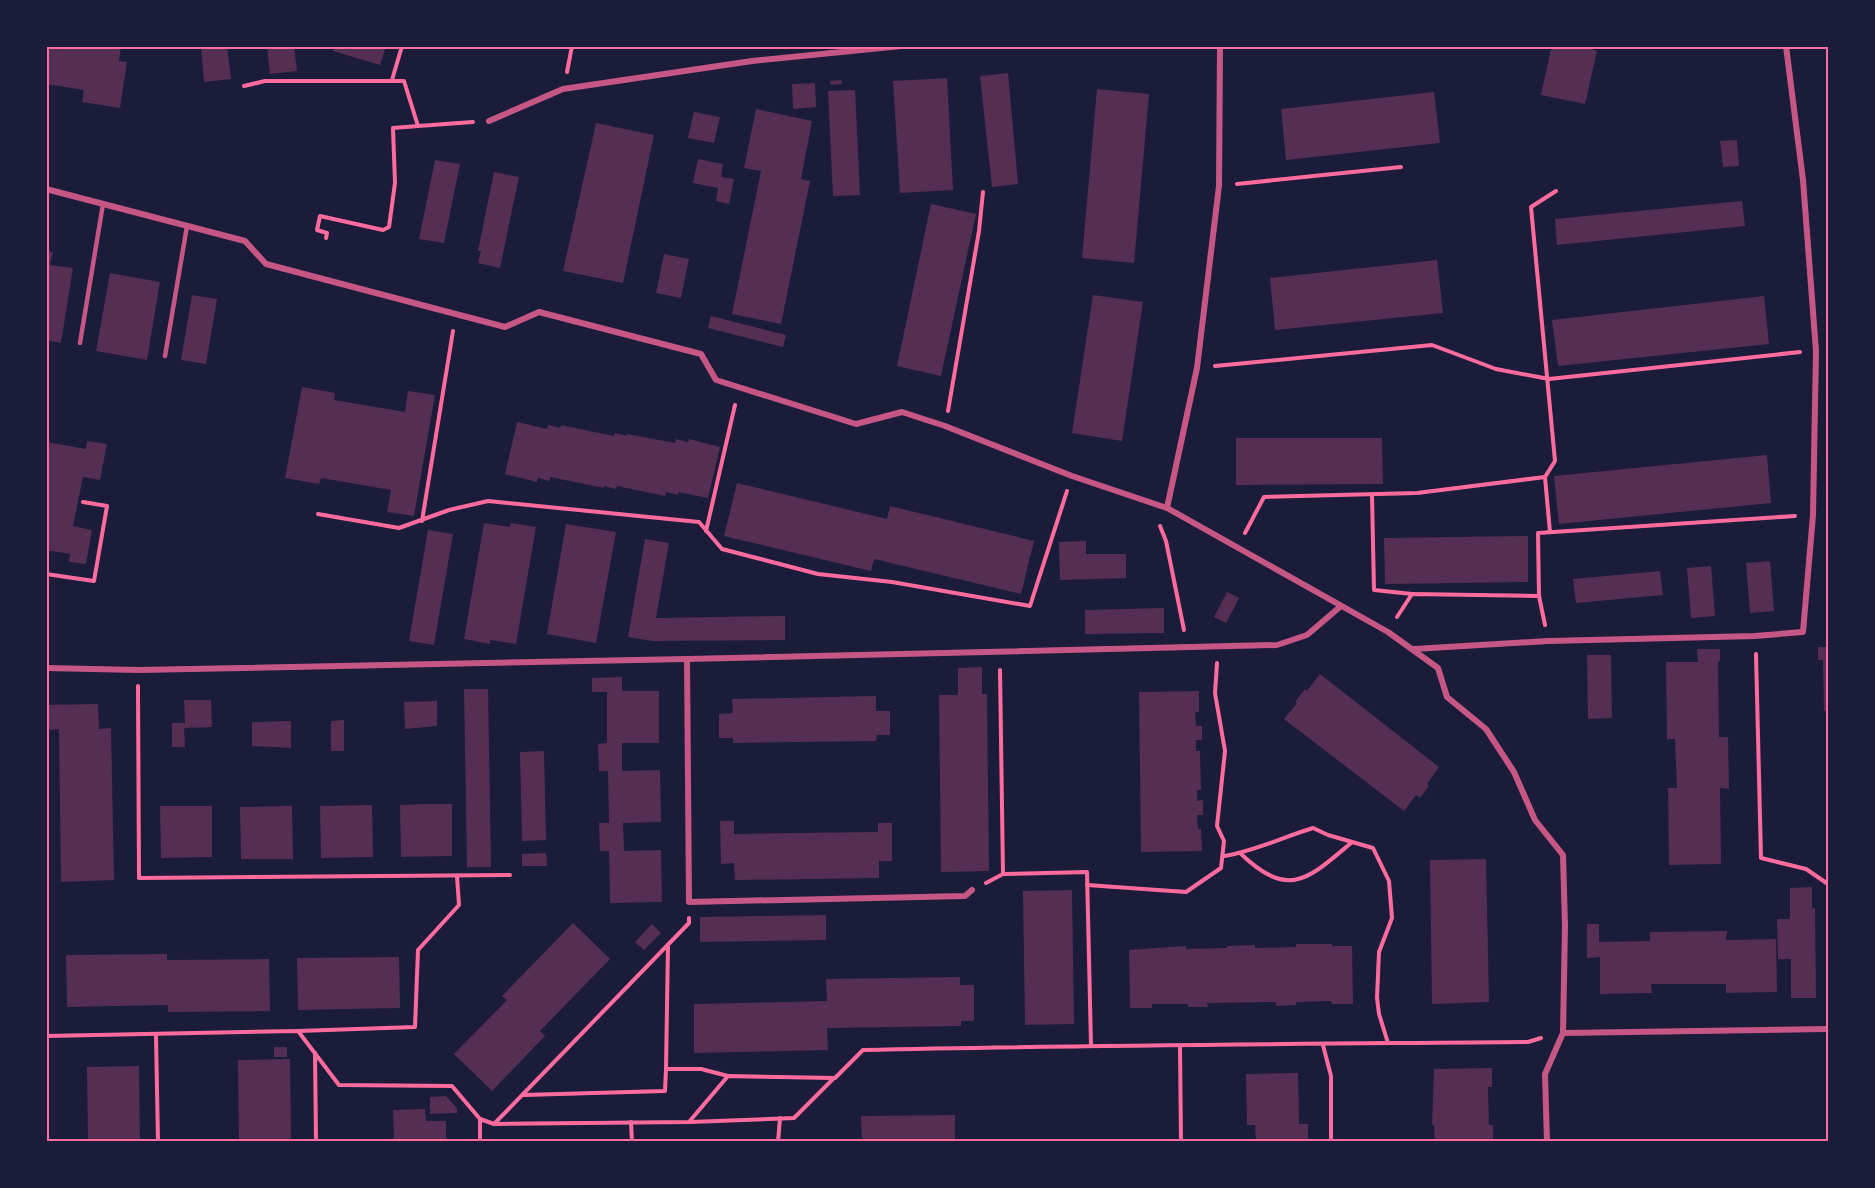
<svg xmlns="http://www.w3.org/2000/svg" width="1875" height="1188" font-family="Figtree,sans-serif">
<style>
.building{fill:#542f53}
.lines{fill:none;stroke-linecap:round;stroke-linejoin:round}
.path{stroke:#ff6b9d;stroke-width:4}
.service{stroke:#c65784;stroke-width:4.5}
.minor{stroke:#c65784;stroke-width:6}
.neatline{fill:none;stroke:#ff6b9d;stroke-width:2}
</style>
<rect width="100%" height="100%" fill="#1b1b3a"/>
<g class="building">
<polygon points="46,46 121,46 119,61 127,62 120,108 82,102 84,90 46,84"/>
<polygon points="201,46 227,46 231,79 204,82"/>
<polygon points="267,46 294,46 297,71 270,74"/>
<polygon points="334,46 386,46 380,65 333,51"/>
<polygon points="1547,46 1593,46 1592,49 1597,51 1585,104 1541,95 1551,49"/>
<polygon points="1008,73 1018,184 992,187 980,76"/>
<polygon points="947,78 953,190 900,193 893,81"/>
<polygon points="841,80 842,84 831,85 830,81"/>
<polygon points="815,83 816,107 793,109 792,84"/>
<polygon points="1097,89 1149,94 1134,263 1082,258"/>
<polygon points="855,90 860,195 833,196 828,91"/>
<polygon points="1434,92 1440,143 1286,160 1281,109"/>
<polygon points="756,109 812,121 801,179 810,181 781,324 732,314 761,171 744,168"/>
<polygon points="694,112 720,117 714,143 688,138"/>
<polygon points="596,123 654,135 623,283 563,271"/>
<polygon points="1737,140 1739,166 1723,167 1720,141"/>
<polygon points="698,159 723,164 721,177 734,179 729,204 716,201 718,188 693,183"/>
<polygon points="435,160 460,164 444,243 419,239"/>
<polygon points="494,172 519,177 500,268 478,263 481,251 478,251"/>
<polygon points="1742,201 1745,226 1557,245 1555,219"/>
<polygon points="931,204 976,214 941,376 897,366"/>
<polygon points="46,251 53,252 50,265 73,268 61,343 46,340"/>
<polygon points="664,254 689,259 681,298 656,293"/>
<polygon points="1437,260 1443,313 1275,330 1270,278"/>
<polygon points="110,273 160,282 147,360 96,351"/>
<polygon points="192,295 217,299 206,364 181,360"/>
<polygon points="1093,295 1143,302 1122,441 1072,433"/>
<polygon points="1764,296 1769,344 1558,366 1552,320"/>
<polygon points="711,316 786,335 783,347 708,328"/>
<polygon points="302,387 335,393 334,400 405,412 408,391 435,395 414,516 387,512 391,490 321,478 319,484 285,478"/>
<polygon points="517,422 547,429 548,425 560,428 561,425 614,436 615,433 627,436 627,434 675,443 676,439 688,442 689,439 720,447 708,498 678,492 678,495 666,492 665,496 617,486 616,489 604,486 604,488 550,477 550,481 538,478 537,482 505,474"/>
<polygon points="1236,438 1382,438 1383,484 1236,485"/>
<polygon points="87,441 107,444 100,480 83,477 73,526 92,530 86,564 69,562 70,554 46,550 46,447 47,442 86,449"/>
<polygon points="1767,455 1771,503 1559,524 1554,476"/>
<polygon points="737,483 887,519 890,506 1034,541 1021,594 874,559 871,571 724,536"/>
<polygon points="484,523 510,527 511,523 536,527 516,644 490,640 490,644 464,639"/>
<polygon points="566,524 616,532 596,643 547,634"/>
<polygon points="428,530 453,534 434,645 409,641"/>
<polygon points="1528,536 1528,582 1385,584 1384,538"/>
<polygon points="645,539 669,543 656,618 785,616 785,640 652,641 628,637"/>
<polygon points="1086,541 1086,554 1126,554 1126,578 1060,580 1059,542"/>
<polygon points="1770,561 1774,611 1750,613 1746,563"/>
<polygon points="1711,566 1715,616 1691,618 1687,568"/>
<polygon points="1660,571 1663,595 1576,603 1573,579"/>
<polygon points="1227,592 1239,598 1226,623 1214,617"/>
<polygon points="1164,608 1164,633 1085,634 1085,610"/>
<polygon points="1818,647 1828,647 1828,711 1824,711 1823,660 1818,660"/>
<polygon points="1697,649 1720,649 1720,661 1718,662 1719,737 1728,737 1729,789 1720,788 1721,864 1669,865 1668,788 1677,788 1676,763 1675,739 1667,739 1666,662 1698,662"/>
<polygon points="1587,655 1611,655 1612,718 1588,719"/>
<polygon points="982,667 982,694 987,694 989,871 941,872 939,695 958,695 958,668"/>
<polygon points="1320,674 1439,767 1427,784 1429,786 1420,798 1416,795 1404,811 1284,719 1297,703 1295,702 1305,689 1307,691"/>
<polygon points="622,677 622,691 659,691 659,743 622,743 622,771 660,770 661,822 623,823 624,851 661,850 662,902 610,903 609,851 600,851 599,823 609,823 608,771 599,771 598,744 607,743 607,692 592,692 592,678"/>
<polygon points="464,689 488,689 491,867 467,867"/>
<polygon points="1199,691 1199,712 1195,712 1196,726 1202,726 1202,740 1196,740 1196,751 1200,751 1201,790 1197,790 1197,801 1203,800 1203,815 1197,815 1198,829 1201,829 1202,851 1141,852 1139,692"/>
<polygon points="876,696 876,711 890,711 890,735 877,735 876,741 733,743 733,738 719,738 719,714 733,713 732,699"/>
<polygon points="184,700 211,700 212,727 184,728 185,747 172,747 172,723 185,723"/>
<polygon points="437,701 437,726 405,729 404,702"/>
<polygon points="98,704 99,729 111,728 114,880 61,882 59,729 46,730 46,705"/>
<polygon points="344,720 344,751 331,751 331,721"/>
<polygon points="291,721 291,748 252,746 252,722"/>
<polygon points="544,751 546,840 522,841 520,752"/>
<polygon points="425,804 452,804 452,856 401,857 400,805"/>
<polygon points="372,805 373,857 321,858 320,806"/>
<polygon points="160,806 212,806 212,857 161,858"/>
<polygon points="292,806 293,859 241,859 240,807"/>
<polygon points="720,821 734,821 734,834 878,832 878,823 892,823 892,861 879,861 879,878 735,880 734,863 721,864"/>
<polygon points="546,853 547,866 522,866 522,854"/>
<polygon points="1486,859 1489,1002 1432,1004 1430,860"/>
<polygon points="1812,887 1812,909 1815,908 1816,998 1791,998 1791,959 1778,959 1777,919 1790,919 1790,888"/>
<polygon points="1072,890 1074,1024 1025,1025 1023,891"/>
<polygon points="826,915 826,940 700,942 700,917"/>
<polygon points="573,923 610,959 540,1031 545,1036 492,1091 454,1054 507,1000 502,996"/>
<polygon points="652,924 661,933 644,950 635,942"/>
<polygon points="1587,924 1599,924 1599,942 1650,941 1650,932 1727,931 1726,940 1776,939 1777,992 1726,993 1726,984 1651,984 1652,993 1600,994 1600,957 1587,958"/>
<polygon points="1296,944 1332,944 1332,946 1352,946 1353,1004 1332,1004 1331,1001 1296,1002 1296,1005 1276,1006 1276,1002 1207,1003 1208,1007 1188,1007 1188,1004 1152,1004 1152,1008 1130,1008 1129,950 1186,946 1186,949 1227,948 1227,946 1255,945 1255,948 1296,947"/>
<polygon points="167,954 167,960 269,959 270,1011 168,1012 168,1005 67,1007 66,955"/>
<polygon points="399,957 400,1008 298,1010 297,958"/>
<polygon points="960,977 960,985 974,985 974,1021 961,1021 961,1026 827,1028 828,1050 694,1053 694,1004 827,1001 826,979"/>
<rect x="274" y="1047" width="13" height="10"/>
<polygon points="290,1059 291,1142 239,1142 238,1060"/>
<polygon points="139,1066 140,1142 88,1142 87,1067"/>
<polygon points="1492,1068 1492,1087 1488,1087 1489,1125 1493,1125 1493,1142 1435,1142 1434,1125 1432,1125 1434,1069"/>
<polygon points="1298,1073 1299,1124 1308,1124 1308,1142 1256,1142 1255,1125 1247,1125 1246,1074"/>
<polygon points="446,1096 457,1108 457,1113 430,1114 430,1097"/>
<polygon points="425,1109 426,1121 446,1121 446,1142 394,1142 393,1110"/>
<polygon points="955,1115 955,1142 862,1142 861,1116"/>
</g>
<g class="lines">
<g class="path">
<polyline points="567,72 572,46"/>
<polyline points="392,80 402,46"/>
<polyline points="244,86 265,81 404,81 418,126 473,122"/>
<polyline points="1237,184 1401,167"/>
<polyline points="326,238 327,233 317,230 320,216 383,230 389,227 395,183 393,128 418,126"/>
<polyline points="1215,366 1432,345 1496,369 1549,379 1800,352"/>
<polyline points="948,411 979,231 983,192"/>
<polyline points="1372,495 1374,590 1412,594"/>
<polyline points="318,514 399,528 449,510 488,501 699,522 722,549 818,574 892,582 1030,606 1067,491"/>
<polyline points="422,521 453,331"/>
<polyline points="1160,526 1166,541 1184,630"/>
<polyline points="706,531 735,405"/>
<polyline points="1550,532 1545,477 1555,461 1531,207 1556,191"/>
<polyline points="1245,533 1264,497 1417,493 1545,477"/>
<polyline points="46,574 94,581 107,506 83,502"/>
<polyline points="1539,596 1538,533 1795,516"/>
<polyline points="1397,617 1412,594 1539,596 1545,625"/>
<polyline points="1756,654 1761,858 1806,869 1828,884"/>
<polyline points="138,686 139,878 510,875"/>
<path d="M 1240,853 C 1289,900 1308,879 1351,843"/>
<path d="M 1224,856 C 1255,851 1283,837 1313,828 L 1328,835 L 1373,848 L 1389,881 L 1392,918 L 1379,952 L 1377,998 L 1379,1014 L 1388,1043"/>
<polyline points="1003,874 1087,872 1091,1045"/>
<polyline points="986,883 1003,874 1000,670"/>
<polyline points="1087,885 1186,892 1221,868 1224,841 1217,826 1225,751 1215,693 1217,663"/>
<polyline points="668,945 666,1069 701,1069 728,1076"/>
<polyline points="298,1031 415,1027 418,950 459,905 457,876"/>
<path d="M 46,1036 L 298,1031 L 339,1085 L 452,1086 L 480,1119 L 494,1124 L 689,1122 L 728,1076 L 835,1078 L 863,1050 C 1085,1045 1306,1044 1528,1042 L 1541,1038"/>
<polyline points="156,1036 158,1142"/>
<polyline points="1323,1045 1331,1076 1331,1142"/>
<polyline points="1180,1046 1181,1142"/>
<polyline points="315,1053 316,1142"/>
<polyline points="524,1095 665,1091 666,1069"/>
<polyline points="631,1122 632,1142"/>
<polyline points="690,1122 794,1118 834,1078"/>
<polyline points="494,1124 689,923 689,918"/>
<polyline points="480,1142 480,1119"/>
<polyline points="778,1142 780,1118"/>
</g>
<g class="service">
<polyline points="80,343 103,204"/>
<polyline points="165,356 187,226"/>
</g>
<g class="minor">
<polyline points="489,121 563,89 752,61 901,46"/>
<polyline points="46,189 245,241 266,264 505,327 539,312 701,354 716,380 856,424 902,412 945,426 1072,476 1167,508 1388,632 1438,668 1447,697 1486,729 1514,772 1535,820 1563,855 1565,926 1563,1033 1545,1074 1547,1142"/>
<polyline points="1167,508 1197,368 1219,186 1220,46"/>
<polyline points="1414,649 1548,641 1755,636 1803,632 1813,515 1816,351 1803,180 1786,46"/>
<polyline points="687,659 689,902 965,896 972,890"/>
<polyline points="46,668 138,670 687,659 1277,645 1307,635 1341,606"/>
<polyline points="1563,1033 1828,1029"/>
</g>
</g>
<rect width="1875" height="1188" fill="none" stroke="#1b1b3a" stroke-width="96"/>
<rect x="48" y="48" width="1779" height="1092" class="neatline"/>
</svg>
